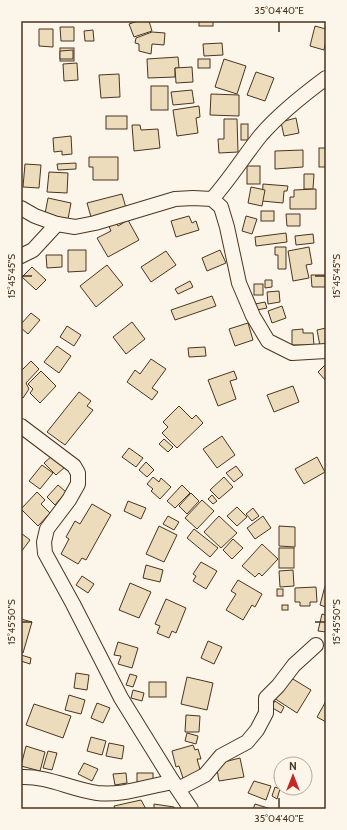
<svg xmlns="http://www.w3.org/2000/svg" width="347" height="830" font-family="Cabin,sans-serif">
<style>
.building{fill:#ecdcbc;stroke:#4a3520}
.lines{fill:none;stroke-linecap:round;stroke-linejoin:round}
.street-casing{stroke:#4a3520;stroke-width:16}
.street{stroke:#fbf6e9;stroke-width:14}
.ticks{fill:none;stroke:#4a3520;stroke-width:1.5}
.neatline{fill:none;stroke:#4a3520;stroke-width:1.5}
.ticks-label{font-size:10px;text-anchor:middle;fill:#4a3520}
</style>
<rect width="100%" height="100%" fill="#fbf6e9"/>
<g class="building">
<polygon points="138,21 149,21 152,31 134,37 129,24"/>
<rect x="199" y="21" width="14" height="5"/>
<polygon points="315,26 326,29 326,41 324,50 310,46"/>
<polygon points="60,27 74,27 74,41 61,41"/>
<polygon points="39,29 53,29 53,47 39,46"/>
<polygon points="93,30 94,41 85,41 84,31"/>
<polygon points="152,32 165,33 164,45 152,44 151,54 139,51 139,44 135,43 136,38"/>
<polygon points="222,43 223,55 204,56 203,44"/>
<rect x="60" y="48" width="14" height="13"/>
<polygon points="73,50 73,59 60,59 60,51"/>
<polygon points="178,57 179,68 175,68 175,77 148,78 147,59"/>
<rect x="198" y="59" width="12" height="9"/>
<polygon points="224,59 246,66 237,94 215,87"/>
<polygon points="77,63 78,80 64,81 63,64"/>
<polygon points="192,67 193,82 176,83 175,68"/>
<polygon points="256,72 274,78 265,101 247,95"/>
<polygon points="119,74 120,97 101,98 99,75"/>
<rect x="151" y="86" width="17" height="24"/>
<polygon points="192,90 194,103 173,105 171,92"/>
<polygon points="211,94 239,95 239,116 210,115"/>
<polygon points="199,106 200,117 196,118 198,133 177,136 173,110"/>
<rect x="106" y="116" width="21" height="13"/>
<polygon points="296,118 299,133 284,136 281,122"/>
<polygon points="224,119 237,119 238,152 219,153 218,139 224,139"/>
<rect x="241" y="124" width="7" height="16"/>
<polygon points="132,125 140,125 141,130 158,129 160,148 134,151"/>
<polygon points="71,136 72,154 62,155 62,151 54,152 53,138"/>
<rect x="319" y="148" width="7" height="19"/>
<polygon points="303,150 303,167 275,169 275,151"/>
<polygon points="89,157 118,157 118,180 93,180 93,167 89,167"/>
<polygon points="76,163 76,169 58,170 57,164"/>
<polygon points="25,164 41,165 39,188 23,187"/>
<rect x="247" y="166" width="13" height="18"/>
<polygon points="49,172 68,173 67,193 47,192"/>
<polygon points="304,174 314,174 313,189 304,189"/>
<polygon points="263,184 288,186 287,191 284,191 283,203 262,201"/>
<polygon points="251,187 265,190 262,206 248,203"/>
<polygon points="316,189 316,209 290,209 290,197 294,197 294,190"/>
<polygon points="122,194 126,208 91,217 87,203"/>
<polygon points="48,198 71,203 68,219 45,214"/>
<rect x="261" y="211" width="13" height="10"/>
<polygon points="286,214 300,214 300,226 287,226"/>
<polygon points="189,216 192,223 196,221 199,230 176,237 171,221"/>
<polygon points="246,216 257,219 252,234 242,231"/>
<polygon points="128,220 139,240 108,257 97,238 111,231 108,224 115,221 118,226"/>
<polygon points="286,233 287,242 256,246 255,237"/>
<polygon points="313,234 314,243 296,245 295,236"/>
<polygon points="275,247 286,247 286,269 278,269 278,255 275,255"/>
<polygon points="309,247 312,264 306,265 309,278 293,281 288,251"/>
<polygon points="68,250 86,250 86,271 68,272"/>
<polygon points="220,250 226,263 207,271 202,258"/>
<polygon points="166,251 176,265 151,282 141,267"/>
<polygon points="46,255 62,255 62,267 47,268"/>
<polygon points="107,265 123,285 96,307 80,286"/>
<polygon points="32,267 46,280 36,290 22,277"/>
<polygon points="311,275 326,275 326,287 312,287"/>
<polygon points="265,280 272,280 272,287 265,288"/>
<polygon points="190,281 193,287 178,294 175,289"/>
<rect x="254" y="284" width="9" height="11"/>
<polygon points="279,291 280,302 268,304 267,292"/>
<polygon points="212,296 216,306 175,320 171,310"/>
<polygon points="265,302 267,308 257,310 255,304"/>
<polygon points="282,306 286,318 272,323 268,311"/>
<polygon points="31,313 40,320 28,334 21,328 21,324"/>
<polygon points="132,322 145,339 126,354 113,337"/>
<polygon points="248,323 253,340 235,346 229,329"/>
<polygon points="67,326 81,335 74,346 60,337"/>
<polygon points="326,328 326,345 320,346 317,330"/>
<polygon points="303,329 303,333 313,333 314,345 292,345 292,330"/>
<polygon points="57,346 71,356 59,373 44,362"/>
<polygon points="205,347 206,356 189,357 188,348"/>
<polygon points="151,359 166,369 152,388 158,392 152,400 127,382 135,370 140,374"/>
<polygon points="31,361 39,369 26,383 29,389 23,398 21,396 21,371"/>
<polygon points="326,364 326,381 318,372"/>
<polygon points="41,371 56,386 40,403 30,393 33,389 28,384"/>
<polygon points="234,371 237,379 230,381 236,399 218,406 208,380"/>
<polygon points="293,386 299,402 274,412 267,395"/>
<polygon points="79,392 91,401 87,406 93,410 65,445 47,432"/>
<polygon points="179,406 192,419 196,415 203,423 177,448 162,433 168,427 163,422"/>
<polygon points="222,436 235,455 217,468 203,449"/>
<polygon points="164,439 173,447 168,452 159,444"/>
<polygon points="129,448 143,458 136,467 122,457"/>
<polygon points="53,455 65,467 56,475 44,463"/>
<polygon points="317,457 325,472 304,484 295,469"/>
<polygon points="146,462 154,470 147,477 139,470"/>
<polygon points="42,465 53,473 40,489 29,481"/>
<polygon points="236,466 243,475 234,482 226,473"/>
<polygon points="153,477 159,482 161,478 171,487 160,499 151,491 153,489 147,484"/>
<polygon points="224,477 233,487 219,499 210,490"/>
<polygon points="58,485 66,492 55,505 47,497"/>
<polygon points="182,485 190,493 175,508 167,501"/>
<polygon points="37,492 45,500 41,504 50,513 38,526 21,509"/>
<polygon points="191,493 199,501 187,514 179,506"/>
<polygon points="212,495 217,501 213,504 208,499"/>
<polygon points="202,500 214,511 197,529 185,518"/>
<polygon points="128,501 146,508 141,519 124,511"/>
<polygon points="92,504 111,515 86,560 82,558 78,564 61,554 69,539 66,537 75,521 80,524"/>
<polygon points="237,507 247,517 237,526 227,516"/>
<polygon points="253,508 259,516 252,521 246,514"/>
<polygon points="168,516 179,522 174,530 163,524"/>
<polygon points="219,516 237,533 221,548 204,532"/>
<polygon points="263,516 271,528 255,539 247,528"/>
<polygon points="159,526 177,535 164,562 146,554"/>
<polygon points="279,526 295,527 295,547 279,546"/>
<polygon points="194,529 218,548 210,557 187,538"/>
<polygon points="21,533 30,540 21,552"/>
<polygon points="233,539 243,548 232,559 223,550"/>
<polygon points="262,544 278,559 262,576 259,573 255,577 242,566"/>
<rect x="279" y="548" width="15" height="20"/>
<polygon points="201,562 217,571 206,589 193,581 196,576 193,574"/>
<polygon points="146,565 163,570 160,582 143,578"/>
<polygon points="293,570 294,586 280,587 279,571"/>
<polygon points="82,576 94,584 88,593 76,585"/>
<polygon points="238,580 262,594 255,607 252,605 243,620 226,610 236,594 231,591"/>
<polygon points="130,583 151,592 139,618 119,610"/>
<polygon points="325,586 326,586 326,607 320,605"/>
<polygon points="316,587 317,602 310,602 310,606 300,606 300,602 295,602 295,588"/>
<rect x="277" y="589" width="6" height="7"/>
<polygon points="166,599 186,608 176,633 172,631 169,638 157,633 160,626 155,624"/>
<rect x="282" y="605" width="6" height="5"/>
<polygon points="322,614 326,615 326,632 318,631"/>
<polygon points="21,619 32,622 23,653 21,652"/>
<polygon points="208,641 222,647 214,664 201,658"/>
<polygon points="118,642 138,648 132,668 118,664 121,656 114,655"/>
<polygon points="21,655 31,658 30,664 21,661"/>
<polygon points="76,673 89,675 87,690 74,688"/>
<polygon points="130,674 137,676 133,687 126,685"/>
<polygon points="288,676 311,690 297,713 274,698"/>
<polygon points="187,677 213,683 207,710 181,704"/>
<rect x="149" y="682" width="17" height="15"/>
<polygon points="133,690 144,693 142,701 131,698"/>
<polygon points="69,695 85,700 81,714 65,710"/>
<polygon points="275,701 284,707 281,713 271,707"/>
<polygon points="326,701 326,722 317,717"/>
<polygon points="97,703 110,708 103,723 91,718"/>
<polygon points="34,704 71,716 63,738 26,725"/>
<polygon points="186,715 200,716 199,732 185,732"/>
<polygon points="187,733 198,736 196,744 185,741"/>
<polygon points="91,737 106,741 102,755 87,751"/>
<polygon points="109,743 124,746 122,759 106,756"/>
<polygon points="193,745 195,750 198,749 201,759 197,759 201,773 183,778 179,766 176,767 172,751"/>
<polygon points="26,746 45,752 40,771 21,766"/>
<polygon points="48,751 57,753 52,770 43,768"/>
<polygon points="240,758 244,777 219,781 216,764"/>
<polygon points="84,763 98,769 92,781 78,774"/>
<polygon points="281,767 281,782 274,778"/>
<polygon points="126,773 127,783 115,785 113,774"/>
<rect x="137" y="773" width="16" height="9"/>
<polygon points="254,781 271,786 266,800 248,793"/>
<polygon points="275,787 280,789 277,799 272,796"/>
<polygon points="141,800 146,809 115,809 114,806"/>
<polygon points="154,804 174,807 174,809 154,809"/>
<polygon points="255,804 271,809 253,809"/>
</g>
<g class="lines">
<g class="street-casing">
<g id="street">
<path d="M 212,199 C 230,179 244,156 261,135 C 280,113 303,95 326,78"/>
<polyline points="21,208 35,216 57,224 75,227 95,223 175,199 193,198 212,199 221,207 227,227 239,283 253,316 268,341 292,353 326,351"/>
<polyline points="21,256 33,250 57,224"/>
<polyline points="21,426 74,466 78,473 78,484 69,500 47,529 44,542 45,553 73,604 121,698 173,782"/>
<path d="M 21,777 C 48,776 70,789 97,793 C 123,796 147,786 173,782 L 191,809"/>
<polyline points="178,789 205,775 221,756 247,742 257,730 266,713 266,698 278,686 294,665 316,645"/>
</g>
</g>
<use href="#street" class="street"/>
</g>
<path class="ticks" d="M 279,22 L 279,32M 22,276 L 32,276M 315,276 L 325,276M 22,622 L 32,622M 315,622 L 325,622M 279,798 L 279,808"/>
<rect width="347" height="830" fill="none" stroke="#fbf6e9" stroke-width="44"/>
<g transform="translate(293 776)"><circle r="19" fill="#fbf6e9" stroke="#b4a999"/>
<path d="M0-3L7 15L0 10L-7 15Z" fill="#c62828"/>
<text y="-6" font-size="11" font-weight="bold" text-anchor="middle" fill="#4a3520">N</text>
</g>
<rect x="22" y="22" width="303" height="786" class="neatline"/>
<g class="ticks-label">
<text x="279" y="14">35°04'40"E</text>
<text transform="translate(11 276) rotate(-90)" y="4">15°45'45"S</text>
<text transform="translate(336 276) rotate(-90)" y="4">15°45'45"S</text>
<text transform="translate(11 622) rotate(-90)" y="4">15°45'50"S</text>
<text transform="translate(336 622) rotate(-90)" y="4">15°45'50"S</text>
<text x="279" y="822">35°04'40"E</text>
</g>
</svg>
